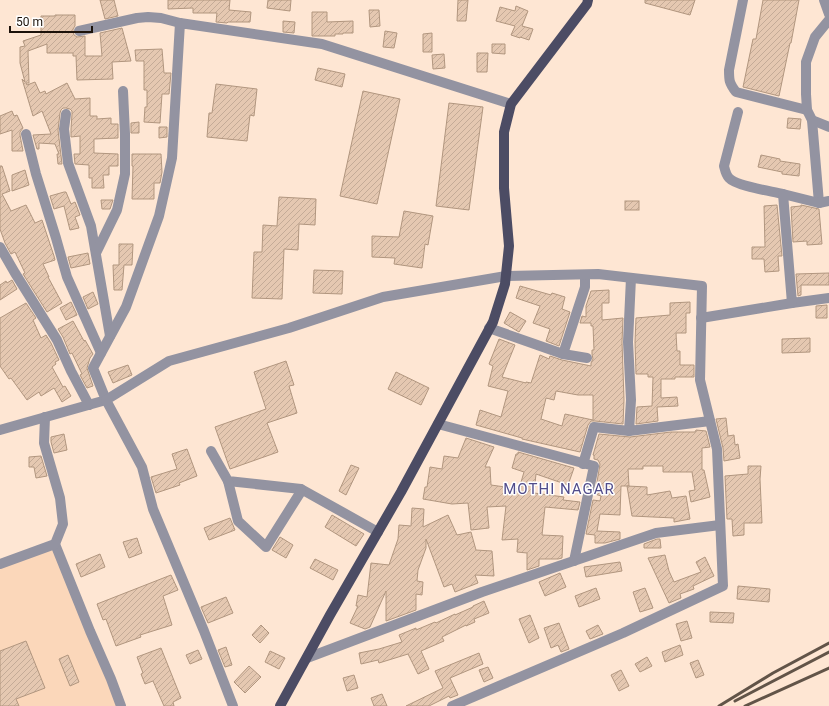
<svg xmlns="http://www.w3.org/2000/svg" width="829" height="706" font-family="Roboto,sans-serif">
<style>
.built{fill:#fbd7ba}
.building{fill:url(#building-hatch);stroke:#b1967f;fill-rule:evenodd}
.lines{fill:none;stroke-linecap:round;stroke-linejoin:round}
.minor{stroke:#9393a1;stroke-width:10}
.major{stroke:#4c4c64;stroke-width:10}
.rail{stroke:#625448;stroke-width:3}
.labels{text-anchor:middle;stroke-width:3;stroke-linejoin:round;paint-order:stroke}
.neighbourhood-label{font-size:15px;letter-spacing:1px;fill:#514c8b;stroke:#fff}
</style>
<defs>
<pattern id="building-hatch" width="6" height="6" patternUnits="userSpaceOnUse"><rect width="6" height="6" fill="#e5c8b1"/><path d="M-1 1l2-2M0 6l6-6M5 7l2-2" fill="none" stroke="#c4ab97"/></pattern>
</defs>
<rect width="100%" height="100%" fill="#fee6d3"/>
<polygon class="built" points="55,544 121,706 0,706 0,564"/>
<g class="building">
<polygon points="100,0 114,0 118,16 105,19"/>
<polygon points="168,0 230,0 229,10 251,12 250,22 228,22 227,23 216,22 217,13 193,13 193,8 168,9"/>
<polygon points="268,0 291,0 290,11 267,8"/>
<polygon points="458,0 468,0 466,21 457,21"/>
<polygon points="645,0 695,0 690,15 645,3"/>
<polygon points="763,0 799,0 791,43 790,43 779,96 743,87 753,39 756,39"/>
<polygon points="516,6 528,11 522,26 533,29 529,40 520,37 520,38 511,35 515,26 496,21 500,7 515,11"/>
<polygon points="369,10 379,10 380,26 370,27"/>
<polygon points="312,12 327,12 327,22 353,21 353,33 343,33 343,34 335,34 335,36 312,36"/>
<polygon points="55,15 75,15 75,26 73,29 73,32 74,35 77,37 85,36 85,56 102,56 100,33 122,28 131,61 112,62 113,79 77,80 76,56 73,56 73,53 47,53 47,44 28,51 29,83 26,83 27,85 35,82 40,93 45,91 46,94 67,83 75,99 90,98 90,116 97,116 97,119 111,118 111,124 118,124 118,138 94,139 94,153 118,154 118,166 109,166 109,175 103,175 104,188 92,188 92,178 89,178 89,165 75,164 74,154 80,154 80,136 71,137 71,129 72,114 72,111 70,109 66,108 63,108 61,110 60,113 58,130 62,164 58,164 57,154 59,154 55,144 39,143 39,149 37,149 33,135 51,134 42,111 33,116 22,79 25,82 20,63 20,47 25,46 23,41 41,35 41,16 55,16"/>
<polygon points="283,21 295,22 294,33 283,32"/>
<polygon points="385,31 397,33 394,48 383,47"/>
<polygon points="432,33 432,52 423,52 423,34"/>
<polygon points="492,44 505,44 505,54 492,53"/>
<polygon points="162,49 164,73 171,73 169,94 162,94 160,123 144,122 145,107 147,107 147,90 144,90 144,61 136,61 135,50"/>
<polygon points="477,53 488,53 487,72 477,72"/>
<polygon points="444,54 445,68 433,69 432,55"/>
<polygon points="318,68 345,74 342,87 315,80"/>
<polygon points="216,84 257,89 254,116 250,115 247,141 207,137 209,113 212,113"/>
<polygon points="363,91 400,99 377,204 340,196"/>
<polygon points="449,103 483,107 469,210 436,206"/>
<polygon points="12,111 14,116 17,115 23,128 20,132 20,135 23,151 12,151 12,130 0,134 0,116"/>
<polygon points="788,118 801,119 800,129 787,128"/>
<polygon points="139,122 139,133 131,133 131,123"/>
<polygon points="159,127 167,127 167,137 159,138"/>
<polygon points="132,154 161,154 162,172 160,183 154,183 154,199 132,199 133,166 132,166"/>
<polygon points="761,155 780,159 780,161 800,164 799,176 782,174 782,172 758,167"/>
<polygon points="0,166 2,166 10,191 2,194 11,211 26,205 35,223 42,220 54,256 55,260 43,264 49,277 48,277 62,303 47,312 23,274 25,273 15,252 11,254 5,243 0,229"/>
<polygon points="25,170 29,185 12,191 12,175"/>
<polygon points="64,192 66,192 71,204 75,202 80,215 75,217 79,228 70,230 64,206 54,209 50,196"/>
<polygon points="279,197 316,199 315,225 299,224 298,250 284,249 282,299 252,298 254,252 262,252 263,225 277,226"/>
<polygon points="101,200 113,200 110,209 102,209"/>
<rect x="625" y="201" width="14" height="9"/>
<polygon points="777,205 782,256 778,256 779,271 765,272 764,259 752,259 752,247 765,247 764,206"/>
<polygon points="801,205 819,209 822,244 807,245 807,241 793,242 791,207 801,206"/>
<polygon points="404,211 433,216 428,245 425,244 422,268 394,264 395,258 372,257 372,236 399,237"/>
<polygon points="119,244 133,244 132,265 124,265 122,290 114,290 113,265 119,265"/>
<polygon points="88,253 90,264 71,268 68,257"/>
<polygon points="314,270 343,271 342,294 313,293"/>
<polygon points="829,273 829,285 801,285 801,295 798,296 796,274"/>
<polygon points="12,280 17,289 0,300 0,285 6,281 7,283"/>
<polygon points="520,286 551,295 552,293 565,297 562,309 570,312 559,346 546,341 550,329 533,323 540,306 516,298"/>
<path d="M 609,290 L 609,303 L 602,303 L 602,320 L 623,318 L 622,342 L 624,400 L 623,424 L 595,421 L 591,421 L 588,425 L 580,452 L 522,439 L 522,438 L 476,425 L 480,410 L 501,417 L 508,391 L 488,386 L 493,366 L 489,364 L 499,339 L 515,345 L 502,377 L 526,383 L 526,382 L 531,383 L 540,355 L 549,359 L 550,356 L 562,360 L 591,366 L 591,363 L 593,359 L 592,354 L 592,350 L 594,350 L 593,326 L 591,326 L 591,323 L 580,323 L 582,316 L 586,317 L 586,306 L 591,291 ZM 556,391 L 578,395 L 593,395 L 593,420 L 565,414 L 562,426 L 541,419 L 546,398 L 554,400 Z"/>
<polygon points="93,292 98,304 88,309 83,297"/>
<polygon points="71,302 77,315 66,320 60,308"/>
<polygon points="690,302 690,313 686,313 686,333 676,333 677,351 680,351 680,365 694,365 694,377 675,377 675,379 661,379 661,398 677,397 678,406 657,407 658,421 636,424 637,407 652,406 653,377 648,377 648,374 636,374 635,342 636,318 670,315 670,303"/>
<polygon points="26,303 36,318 33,320 41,338 46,335 51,343 59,360 55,362 56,364 52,367 63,387 65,386 71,396 62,402 54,388 41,396 39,392 27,400 11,378 9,379 0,366 0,318"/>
<polygon points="827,305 827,318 816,318 816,306"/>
<polygon points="510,312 526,321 519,332 504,323"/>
<polygon points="73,321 84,341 85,340 93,354 90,358 87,368 93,386 87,388 80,375 82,374 72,353 70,354 63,337 58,329"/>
<polygon points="810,338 810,352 782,353 782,339"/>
<polygon points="286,361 294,385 289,386 297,413 267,423 278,452 230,469 215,427 266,409 254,372"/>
<polygon points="128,365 132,375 113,383 108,372"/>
<polygon points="396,372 429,388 421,405 388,389"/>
<polygon points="726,418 728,436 734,435 735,445 738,444 740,458 724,461 723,448 716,419"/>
<polygon points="696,430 706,431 710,447 702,448 702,470 704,470 710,497 691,502 689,491 695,490 692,472 663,472 663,466 643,466 643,469 628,469 629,486 621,486 620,515 600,514 597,531 620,532 620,539 605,543 595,543 595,535 586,534 593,500 600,501 601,496 595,494 600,464 598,460 594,459 594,455 593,455 599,434 630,437 671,432 695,432"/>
<polygon points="64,434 67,450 54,453 51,442 51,437"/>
<polygon points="466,438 494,447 485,467 490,467 491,485 519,489 524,472 512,468 516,454 518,454 518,452 574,468 568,485 536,474 534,493 564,497 563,500 580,502 578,510 545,507 542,535 563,536 562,558 558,559 539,559 539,566 527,570 527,553 517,552 518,539 502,540 506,506 487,507 489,528 471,530 468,503 452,504 423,499 425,487 427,487 430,467 442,469 444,456 458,458"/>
<polygon points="187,449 197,476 179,483 180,485 156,493 151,477 177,469 172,454"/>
<polygon points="41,456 47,476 36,478 34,467 29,467 29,457"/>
<polygon points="351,465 359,468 346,495 339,491"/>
<polygon points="748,466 761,466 760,479 762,523 744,523 744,535 733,536 732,519 727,519 725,476 748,474"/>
<polygon points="627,486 647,487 647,495 670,491 672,498 686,496 690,519 674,522 674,518 632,516"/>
<polygon points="412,508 424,509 423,527 448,515 457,535 471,532 476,550 492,551 494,576 475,575 478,583 455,592 452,584 444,587 426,539 426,548 418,570 417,581 423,582 422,595 416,594 416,610 386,621 386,591 370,627 365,629 350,623 358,606 356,606 358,595 367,597 371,563 389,565 398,539 399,525 411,526"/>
<polygon points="332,515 364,534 356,546 325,527"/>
<polygon points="230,518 235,530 209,540 204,528"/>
<polygon points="280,537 293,545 286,558 272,550"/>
<polygon points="137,538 142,553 129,558 123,542"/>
<polygon points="657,539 660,539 661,548 644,548 644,544"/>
<polygon points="100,554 105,567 81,577 76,564"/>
<polygon points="665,555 669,571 674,582 701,572 696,562 705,557 714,576 693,586 694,589 680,594 681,598 669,603 648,558"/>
<polygon points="315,559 338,570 333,580 310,568"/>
<polygon points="620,562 622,571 586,577 584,567"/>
<polygon points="560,573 566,587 545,596 539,582"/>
<polygon points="171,575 178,590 163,596 172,625 140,635 141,637 116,646 106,619 103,620 97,604"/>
<polygon points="738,586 770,589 769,602 737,599"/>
<polygon points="596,588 600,599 579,607 575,596"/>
<polygon points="645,588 653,608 640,612 633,592"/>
<polygon points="226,597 233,613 208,623 201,607"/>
<polygon points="484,601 489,613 474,619 475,622 466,626 466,625 442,637 444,641 421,651 429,669 418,674 408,654 379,663 378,660 361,664 359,653 379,649 402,642 399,635 416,628 416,630 435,622 436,623 455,614 455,615 473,607 473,606"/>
<polygon points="710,612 734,613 733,623 710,622"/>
<polygon points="530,615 539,638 529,643 519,619"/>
<polygon points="687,621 692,638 681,641 676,624"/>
<polygon points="559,623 569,649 561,652 558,645 551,648 544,628"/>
<polygon points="261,625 269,633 260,643 252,635"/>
<polygon points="598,625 603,634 590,639 586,631"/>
<polygon points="26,641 45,688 16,699 19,706 0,706 0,651"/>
<polygon points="680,645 683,655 665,662 662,652"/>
<polygon points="226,647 232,665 225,667 218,650"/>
<polygon points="161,648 181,698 173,702 174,706 164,706 153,681 145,684 141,674 143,673 137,657"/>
<polygon points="198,650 202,659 190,664 186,655"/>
<polygon points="270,651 285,658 279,669 265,662"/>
<polygon points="479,653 483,664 450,678 458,695 450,698 449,696 429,706 406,706 443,688 435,671"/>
<polygon points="68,655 79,682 70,686 59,659"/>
<polygon points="647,657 652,666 640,672 635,664"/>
<polygon points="698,660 704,675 696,678 690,663"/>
<polygon points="249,666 261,677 245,693 234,682"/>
<polygon points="488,667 493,678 484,682 479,670"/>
<polygon points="621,670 629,686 619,691 611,675"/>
<polygon points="354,675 358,688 347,691 343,678"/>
<polygon points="382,694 387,706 374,706 371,698"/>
</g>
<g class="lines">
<g class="minor">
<path d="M 743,0 L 729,70 C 729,80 729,83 736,92 L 807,110"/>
<polyline points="824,0 829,14"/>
<polyline points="829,20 815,37 806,62 806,94 807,110 812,120 829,127"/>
<polyline points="79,31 137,18 148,17 161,18 180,23"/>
<path d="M 738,112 L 724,166 C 725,170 726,175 729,178 C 736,186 771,191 783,194"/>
<polyline points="66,114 64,129 68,163 91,226 110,336"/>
<polyline points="812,120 819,203"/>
<polyline points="26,134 36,174 56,238 67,277 101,353"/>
<polyline points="829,201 819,203 783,194 792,303 829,298"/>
<polyline points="0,247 15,273 57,340 71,371 89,405"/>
<polyline points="96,253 117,210 125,174 125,134 123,91"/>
<polyline points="631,278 628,342 631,400 629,431 710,421"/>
<polyline points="701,318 792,303"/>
<polyline points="489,328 563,354 585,287 585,275"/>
<polyline points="563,354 587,358"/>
<polyline points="438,424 594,466 574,561"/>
<polyline points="0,430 106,400 93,368 126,307 159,216 172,158 180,23 322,44 511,104"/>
<polyline points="211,451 228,481 301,489 378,532"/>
<polyline points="583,464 594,427 629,431"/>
<polyline points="228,481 238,521 266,547 300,493 301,489"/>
<polyline points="55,544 90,631 111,679 121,706"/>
<polyline points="0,564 55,544 63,524 60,498 44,443 45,417"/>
<polyline points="307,658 482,592 656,533 720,525"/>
<polyline points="233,706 204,631 153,509 142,467 106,400 169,361 289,328 383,297 506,276 598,274 702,286 700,380 717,449 723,586 623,633 452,706"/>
</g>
<polyline class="major" points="280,706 330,615 401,492 493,322 505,284 509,246 504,188 504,132 511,104 587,4 588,0"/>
<g class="rail">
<polyline points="735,701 829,652"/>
<polyline points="719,706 773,673 829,643"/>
<polyline points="745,706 829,668"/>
</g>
</g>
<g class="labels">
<g class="neighbourhood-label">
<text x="559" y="494">MOTHI NAGAR</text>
</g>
</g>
<path d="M10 26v6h82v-6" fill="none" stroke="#1c120a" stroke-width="2"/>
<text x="16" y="26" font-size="12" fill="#1c120a" stroke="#ffffff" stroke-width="3" paint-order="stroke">50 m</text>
</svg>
